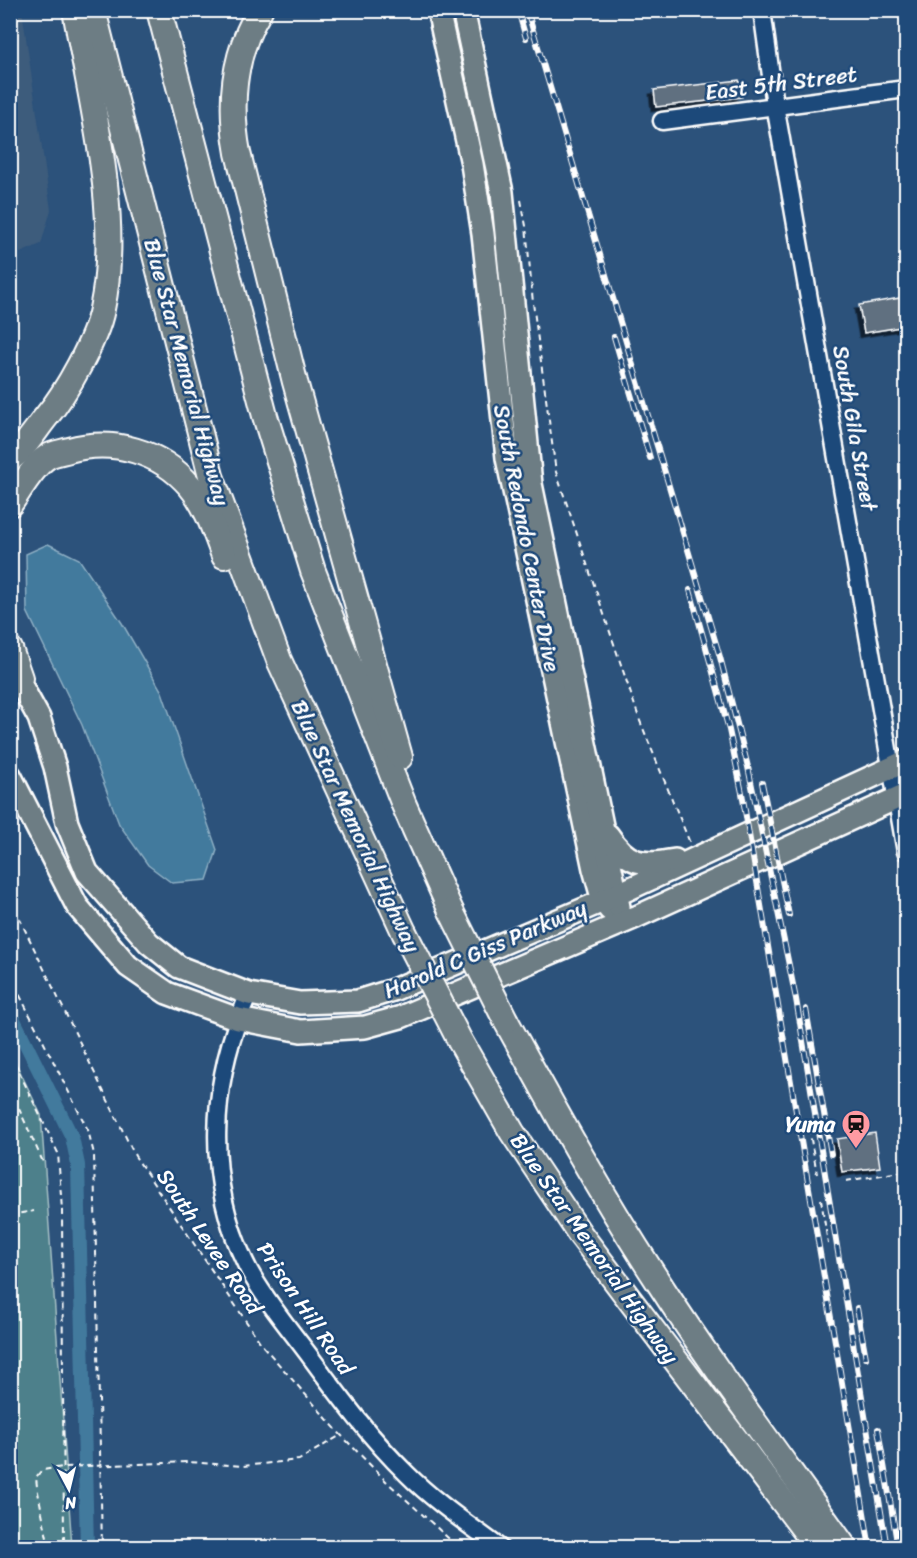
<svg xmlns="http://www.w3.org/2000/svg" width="917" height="1558" font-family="Sriracha,sans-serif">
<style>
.built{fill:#3c5b7c}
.green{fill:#4e808b;stroke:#a6c0c5;stroke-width:1.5}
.water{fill:#427a9d;stroke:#8eafc4;stroke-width:1.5}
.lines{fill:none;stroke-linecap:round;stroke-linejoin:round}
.canal{stroke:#427a9d;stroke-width:14}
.building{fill:#607080;stroke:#fff;stroke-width:1.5;filter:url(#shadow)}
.minor-casing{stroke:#fff;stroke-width:21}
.major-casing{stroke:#fff;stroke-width:26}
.highway-casing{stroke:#fff;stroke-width:28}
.path{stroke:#fff;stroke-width:2;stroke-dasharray:6 4.5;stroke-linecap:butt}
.minor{stroke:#1f4a7a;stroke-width:16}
.major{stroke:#6d7d84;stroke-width:21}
.highway{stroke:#6d7d84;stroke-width:24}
.rail-casing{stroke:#fff;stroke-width:6}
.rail{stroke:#1f4a7a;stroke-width:4;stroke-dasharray:11;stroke-linecap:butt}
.highway-bridge-casing{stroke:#fff;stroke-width:28;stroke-linecap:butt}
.highway-bridge{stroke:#6d7d84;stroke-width:24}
.labels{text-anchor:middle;stroke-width:5;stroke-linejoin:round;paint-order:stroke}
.street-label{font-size:22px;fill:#fff;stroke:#1f4a7a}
.poi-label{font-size:22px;font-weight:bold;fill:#fff;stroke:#1f4a7a;text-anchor:end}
</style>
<defs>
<filter id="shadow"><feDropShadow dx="-4.5" dy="4.5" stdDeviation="0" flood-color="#0009"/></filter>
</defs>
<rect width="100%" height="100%" fill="#2c527b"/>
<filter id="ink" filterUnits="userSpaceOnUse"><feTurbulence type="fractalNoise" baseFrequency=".0167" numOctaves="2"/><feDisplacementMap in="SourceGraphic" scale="12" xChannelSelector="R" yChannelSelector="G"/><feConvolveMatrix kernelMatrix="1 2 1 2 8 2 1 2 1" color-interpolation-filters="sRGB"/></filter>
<g filter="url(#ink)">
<polygon class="built" points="22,10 51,210 41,244 11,257 10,11"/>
<polygon class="green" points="11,1053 41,1115 72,1547 11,1547"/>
<polygon class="water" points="48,544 79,559 122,623 162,692 217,850 207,880 172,883 148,865 119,824 82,725 27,611 26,554"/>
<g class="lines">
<polyline class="canal" points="10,1012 72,1137 78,1165 87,1548"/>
</g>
<g class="building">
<polygon points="739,80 742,97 656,107 654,90"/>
<polygon points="906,297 906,326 864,333 859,305"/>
<polygon points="875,1133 880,1167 842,1172 837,1139"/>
</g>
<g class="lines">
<g class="minor-casing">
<g id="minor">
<polyline points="762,10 775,105 906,852"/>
<polyline points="662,121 906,89"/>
<path d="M 249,994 C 209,1082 204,1184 249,1270 C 265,1300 289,1328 309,1355 C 340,1397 370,1438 407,1474 C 435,1502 468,1524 500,1548"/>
</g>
</g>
<g class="major-casing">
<g id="major">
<polyline points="438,10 472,164 483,234 507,458 594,869 603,901 610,910"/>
<polyline points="463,10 502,192 531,484 619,907"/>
<polyline points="10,665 39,718 55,767 67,823 87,872 149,943 179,967 249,994 300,1003 358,1001 393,990 603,901 906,761"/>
<polyline points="10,775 77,906 128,966 167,993 238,1019 301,1031 365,1027 401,1017 636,917 906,794"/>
<path d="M 608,835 C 628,865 642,866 675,860"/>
</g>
</g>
<g class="highway-casing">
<g id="highway">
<polyline points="93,10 211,476 279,660 404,932"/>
<polyline points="159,10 265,416 313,571 404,805 451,911"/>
<path d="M 260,10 C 233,54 229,104 238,153 L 295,382 L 400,757"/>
<path d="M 10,459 C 25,448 34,432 46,417 C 66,393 96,340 102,309 C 122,218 91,102 75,10"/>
<path d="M 10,504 C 20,490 32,467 47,457 C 53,453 63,452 69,450 C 113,438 160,451 190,486 C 207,506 215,532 224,556"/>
<polyline points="10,649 20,678"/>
<path d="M 506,1021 C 554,1109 602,1196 657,1280 C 716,1372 782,1459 845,1548"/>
<polyline points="460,1041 512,1132 580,1234 818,1548"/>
</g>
</g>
<g class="path">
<polyline points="521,200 526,226 533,303 556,472 640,721 690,843"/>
<polyline points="10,899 135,1156 262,1345 341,1435 387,1482 459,1548"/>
<polyline points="10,976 88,1130 94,1154 102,1548"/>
<polyline points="10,1053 58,1153 62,1210 64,1548"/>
<polyline points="10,1089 43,1162"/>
<polyline points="809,1128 817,1174"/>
<polyline points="846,1181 899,1172"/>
<polyline points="821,1199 828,1244"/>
<polyline points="10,1215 34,1211"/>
<polyline points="49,1548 37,1487 36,1477 42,1470 63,1467 189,1462 243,1466 299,1460 341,1435"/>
</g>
<use href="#minor" class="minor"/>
<use href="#major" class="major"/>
<use href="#highway" class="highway"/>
<g class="rail-casing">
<g id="rail">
<polyline points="518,10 526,38"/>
<polyline points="527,10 720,657 748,767 796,999 887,1548"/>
<polyline points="614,337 650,458"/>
<polyline points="690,590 729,730 742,793 870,1548"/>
<polyline points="762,783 789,915"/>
<polyline points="806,1009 831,1154"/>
<polyline points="857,1308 866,1358"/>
<polyline points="878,1429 898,1548"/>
</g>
</g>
<use href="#rail" class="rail"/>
<g class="highway-bridge-casing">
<g id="highway-bridge">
<polyline points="451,911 506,1021"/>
<polyline points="404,932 460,1041"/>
</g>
</g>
<use href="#highway-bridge" class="highway-bridge"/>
</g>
</g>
<defs>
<g id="station-pin" transform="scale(1.5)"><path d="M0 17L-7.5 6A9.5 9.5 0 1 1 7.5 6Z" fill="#ff9aa2" stroke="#1f4a7a"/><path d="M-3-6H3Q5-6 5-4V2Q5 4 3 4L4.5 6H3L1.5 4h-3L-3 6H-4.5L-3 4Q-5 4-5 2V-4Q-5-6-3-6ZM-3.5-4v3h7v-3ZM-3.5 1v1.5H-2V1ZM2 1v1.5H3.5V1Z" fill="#111"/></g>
</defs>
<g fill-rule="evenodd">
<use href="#station-pin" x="856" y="1124"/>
</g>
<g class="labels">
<g class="street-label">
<text transform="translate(781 83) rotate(-7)" y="8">East 5th Street</text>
<text transform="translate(187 372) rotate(75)" y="8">Blue Star Memorial Highway</text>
<text transform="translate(855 428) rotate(80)" y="8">South Gila Street</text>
<text transform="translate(527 538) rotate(79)" y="8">South Redondo Center Drive</text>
<text transform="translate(356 826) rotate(65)" y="8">Blue Star Memorial Highway</text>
<text transform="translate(485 949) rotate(-23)" y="8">Harold C Giss Parkway</text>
<text transform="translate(210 1241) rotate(56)" y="8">South Levee Road</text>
<text transform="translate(595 1248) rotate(55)" y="8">Blue Star Memorial Highway</text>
<text transform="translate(306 1308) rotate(56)" y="8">Prison Hill Road</text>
</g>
<g class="poi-label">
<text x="835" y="1132">Yuma</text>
</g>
</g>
<rect width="917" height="1558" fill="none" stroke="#1f4a7a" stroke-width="36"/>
<rect x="18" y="18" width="881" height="1522" fill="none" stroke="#fff" stroke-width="2" filter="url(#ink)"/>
<g transform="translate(69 1489) rotate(173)" stroke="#1f4a7a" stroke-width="4.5" paint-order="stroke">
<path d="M0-4.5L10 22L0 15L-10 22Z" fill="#ffffff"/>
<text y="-9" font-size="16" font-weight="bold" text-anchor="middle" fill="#ffffff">N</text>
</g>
</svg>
